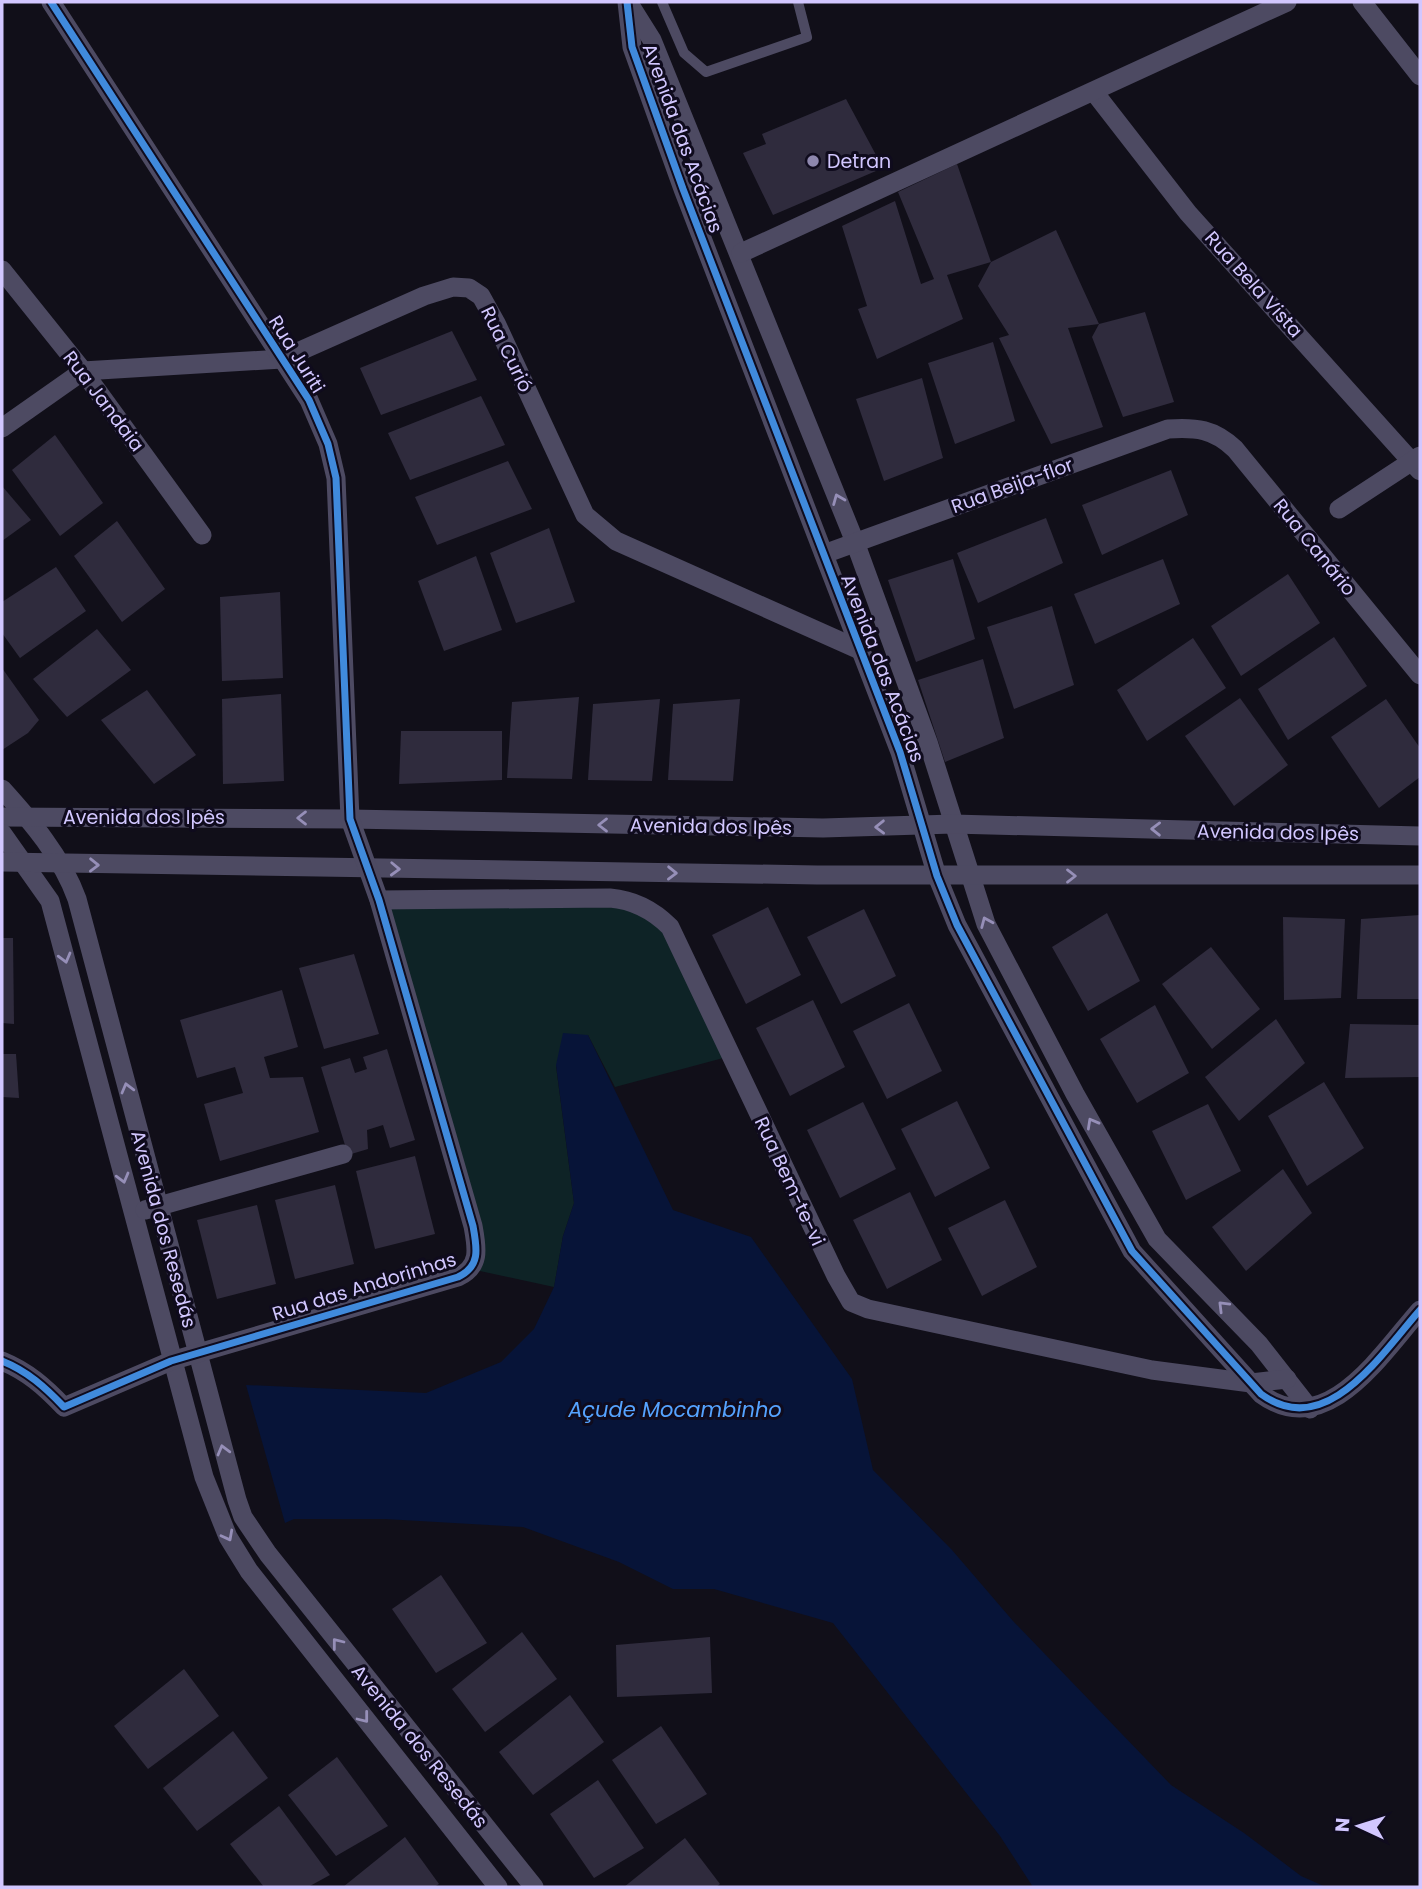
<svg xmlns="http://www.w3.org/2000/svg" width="1422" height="1889" font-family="Poppins,sans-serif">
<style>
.green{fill:#0e2326}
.water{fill:#071438}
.building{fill:#2f2b3d}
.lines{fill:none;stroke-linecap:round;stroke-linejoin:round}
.service{stroke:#4d4a62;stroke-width:10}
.minor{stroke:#4d4a62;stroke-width:19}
.cycleway-casing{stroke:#0f0b1d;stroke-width:11}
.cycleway{stroke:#408adc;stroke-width:7}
.oneway{stroke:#968fb8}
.poi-dot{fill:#8e87ae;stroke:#0f0b1d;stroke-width:2.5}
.labels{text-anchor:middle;stroke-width:6;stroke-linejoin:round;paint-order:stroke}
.street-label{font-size:19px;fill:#d2c7ff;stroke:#0f0b1d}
.poi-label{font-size:19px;fill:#d2c7ff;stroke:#0f0b1d;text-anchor:start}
.water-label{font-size:21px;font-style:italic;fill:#55a3ff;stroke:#0f0b1d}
</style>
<rect width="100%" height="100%" fill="#110f19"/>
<polygon class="green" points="381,900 637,908 665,931 727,1057 615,1087 588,1035 556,1066 574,1203 563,1236 554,1287 480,1271"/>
<polygon class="water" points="563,1033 588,1035 673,1210 751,1237 852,1379 873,1470 952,1550 1013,1621 1171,1785 1244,1833 1301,1876 1326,1887 1033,1887 1000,1836 833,1623 714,1589 673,1589 619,1562 523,1527 385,1519 294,1519 285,1523 246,1385 426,1393 501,1362 534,1329 554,1287 563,1236 574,1203 556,1065"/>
<g class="building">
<polygon points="846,99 883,168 773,215 743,153 766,144 762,134"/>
<polygon points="957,164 991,262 947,275 963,319 877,359 858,309 867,306 842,226 895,201 921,284 934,279 898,192"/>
<polygon points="1056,230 1099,324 1145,312 1174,402 1123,417 1092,337 1099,324 1068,328 1103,427 1051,444 999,338 1009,335 978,286 991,262"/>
<polygon points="452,331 477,380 381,415 360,368"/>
<polygon points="993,342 1015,421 955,444 928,363"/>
<polygon points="922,378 943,458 884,481 856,399"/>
<polygon points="481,396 505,445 410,480 388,433"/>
<polygon points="55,435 103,503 60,536 12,470"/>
<polygon points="508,461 532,509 437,545 415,497"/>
<polygon points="1171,470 1188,515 1102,555 1082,505"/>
<polygon points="2,486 31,520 2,541"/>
<polygon points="1046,518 1063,563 978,603 957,553"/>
<polygon points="117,521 165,589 122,622 74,556"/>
<polygon points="549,528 575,602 516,623 490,553"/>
<polygon points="476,556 502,630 444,651 418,581"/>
<polygon points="953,559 975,639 916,662 888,580"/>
<polygon points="1163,559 1180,604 1095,644 1074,594"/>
<polygon points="56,567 86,611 20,658 2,633 2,602"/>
<polygon points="1288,574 1320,623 1241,676 1211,626"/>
<polygon points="280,592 283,678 222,681 220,597"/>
<polygon points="1052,606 1074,685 1014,709 987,627"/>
<polygon points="97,629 131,670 67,717 33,679"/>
<polygon points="1334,637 1367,686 1288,740 1258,689"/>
<polygon points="1193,638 1226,688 1147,741 1117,690"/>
<polygon points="983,659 1004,738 945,762 918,680"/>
<polygon points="2,668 39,720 28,733 2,750"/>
<polygon points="147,690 196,755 154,784 101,720"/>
<polygon points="281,694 284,781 223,784 222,699"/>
<polygon points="579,697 572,779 507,778 512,702"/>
<polygon points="1240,698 1288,765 1234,806 1185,736"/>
<polygon points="660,699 652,781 588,780 593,704"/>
<polygon points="740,699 733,781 668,780 673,704"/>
<polygon points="1386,699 1420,748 1420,777 1379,808 1331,737"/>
<polygon points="401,731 502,731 502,780 399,784"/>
<polygon points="768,907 801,975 746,1004 712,935"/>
<polygon points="864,909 896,976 841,1004 807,937"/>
<polygon points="1107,913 1140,981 1088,1011 1052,947"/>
<polygon points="1420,915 1420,999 1357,999 1361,919"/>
<polygon points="1283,917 1345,919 1341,998 1284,1000"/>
<polygon points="2,938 13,938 14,1024 2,1023"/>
<polygon points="1211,947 1260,1009 1212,1049 1162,984"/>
<polygon points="354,954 379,1034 324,1049 299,968"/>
<polygon points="282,990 298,1047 264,1057 270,1078 303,1077 319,1132 220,1161 204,1104 243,1093 235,1067 197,1078 180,1020"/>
<polygon points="813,1000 845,1067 790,1096 756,1028"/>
<polygon points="909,1003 942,1071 887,1099 853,1031"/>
<polygon points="1155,1005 1189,1073 1137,1103 1100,1039"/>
<polygon points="1276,1019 1305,1063 1239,1121 1205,1077"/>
<polygon points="1350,1024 1420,1025 1420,1077 1345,1078"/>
<polygon points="387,1049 415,1140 390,1148 383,1125 367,1130 368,1149 348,1155 321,1067 350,1058 355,1073 367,1069 363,1057"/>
<polygon points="2,1054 16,1054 19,1098 2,1097"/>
<polygon points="1324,1082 1364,1148 1307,1186 1268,1116"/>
<polygon points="957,1101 990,1168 935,1197 901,1129"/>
<polygon points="863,1102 896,1169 840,1198 807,1130"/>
<polygon points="1208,1104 1241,1171 1186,1200 1152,1131"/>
<polygon points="415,1156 435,1234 375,1249 356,1171"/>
<polygon points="1283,1169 1312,1213 1246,1271 1212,1227"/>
<polygon points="335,1185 354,1264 295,1279 275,1200"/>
<polygon points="910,1192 942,1260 887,1289 853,1220"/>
<polygon points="1005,1200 1037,1267 982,1296 948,1228"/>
<polygon points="257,1205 276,1284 217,1299 197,1220"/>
<polygon points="441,1575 487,1643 436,1673 392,1609"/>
<polygon points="522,1632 557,1679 485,1732 452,1689"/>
<polygon points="710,1637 712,1693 617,1697 616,1645"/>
<polygon points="184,1669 219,1716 148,1769 114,1726"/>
<polygon points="570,1695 604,1742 533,1795 499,1752"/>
<polygon points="661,1726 707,1794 656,1824 612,1760"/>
<polygon points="233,1731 268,1778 197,1831 163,1788"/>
<polygon points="337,1757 388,1826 336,1856 288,1795"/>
<polygon points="598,1780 644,1848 594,1878 550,1814"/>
<polygon points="279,1806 330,1875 308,1887 264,1887 230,1844"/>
<polygon points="405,1837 439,1884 434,1887 343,1887"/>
<polygon points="685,1838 720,1884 716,1887 624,1887"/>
</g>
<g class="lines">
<polyline class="service" points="662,2 684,53 706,72 807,37 798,2"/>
<g class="minor">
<path d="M 627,2 L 632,47 L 683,189 L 900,752 L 937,876 L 957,925 L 1132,1251 L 1261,1394 C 1326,1442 1381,1354 1420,1310"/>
<polyline points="1362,2 1420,76"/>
<polyline points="630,5 652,40 855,542 928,742 986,924 1075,1094 1157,1239 1259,1344 1310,1409"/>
<polyline points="1094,92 1188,213 1420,471"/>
<polyline points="741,253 1287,2"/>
<polyline points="2,270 83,371 202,535"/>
<polyline points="2,428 83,371 282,359 424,296 453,287 469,288 481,296 496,323 585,515 616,541 860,650"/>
<polyline points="1339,509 1420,456"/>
<path d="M 824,554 L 1168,429 C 1196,427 1214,429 1235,449 L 1420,675"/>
<path d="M 2,789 C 31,821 62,857 77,899 L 237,1500 L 243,1517 L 268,1554 L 534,1887"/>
<polyline points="2,817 350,819 823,828 953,824 1420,836"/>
<polyline points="2,833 50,901 204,1477 228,1537 249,1571 498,1887"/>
<polyline points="2,862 817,875 1420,875"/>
<path d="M 379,900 L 610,898 C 634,900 653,910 670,927 L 836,1276 L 851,1302 L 868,1309 L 1152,1370 L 1251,1383 L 1287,1379"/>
<polyline points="145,1210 343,1154"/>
<path d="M 2,1361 C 27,1371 45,1387 64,1407 L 171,1361 L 458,1277 C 481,1266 477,1248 473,1226 L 379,900 L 350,819 L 336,478 L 328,444 L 309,400 L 51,2"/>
</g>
<g class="cycleway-casing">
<g id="cycleway">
<path d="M 627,2 L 632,47 L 683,189 L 900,752 L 937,876 L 957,925 L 1132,1251 L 1261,1394 C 1326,1442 1381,1354 1420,1310"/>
<path d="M 2,1361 C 27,1371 45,1387 64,1407 L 171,1361 L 458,1277 C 481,1266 477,1248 473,1226 L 379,900 L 350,819 L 336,478 L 328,444 L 309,400 L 51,2"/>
</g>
</g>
<use href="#cycleway" class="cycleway"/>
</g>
<defs><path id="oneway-chevron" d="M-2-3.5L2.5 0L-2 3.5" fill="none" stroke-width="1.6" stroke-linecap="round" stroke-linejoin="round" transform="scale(1.75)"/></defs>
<g class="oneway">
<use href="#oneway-chevron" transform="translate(838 499) rotate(-112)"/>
<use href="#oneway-chevron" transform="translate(302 818) rotate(-180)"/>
<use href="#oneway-chevron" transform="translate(603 825) rotate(-180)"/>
<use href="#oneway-chevron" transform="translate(880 827) rotate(179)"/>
<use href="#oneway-chevron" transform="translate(1156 829) rotate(-179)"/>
<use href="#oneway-chevron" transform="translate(94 865) rotate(1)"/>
<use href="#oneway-chevron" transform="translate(395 869) rotate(2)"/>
<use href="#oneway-chevron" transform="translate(672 873) rotate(1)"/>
<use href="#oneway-chevron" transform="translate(1071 876)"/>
<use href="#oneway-chevron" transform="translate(986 922) rotate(-113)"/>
<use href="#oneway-chevron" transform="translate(65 958) rotate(75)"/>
<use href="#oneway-chevron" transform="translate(127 1088) rotate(-105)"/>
<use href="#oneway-chevron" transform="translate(1092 1123) rotate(-119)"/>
<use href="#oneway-chevron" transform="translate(123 1178) rotate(75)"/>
<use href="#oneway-chevron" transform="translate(1223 1306) rotate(-135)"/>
<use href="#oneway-chevron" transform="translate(223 1450) rotate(-105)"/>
<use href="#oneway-chevron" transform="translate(228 1536) rotate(62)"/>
<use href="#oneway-chevron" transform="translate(337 1643) rotate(-128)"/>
<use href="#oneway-chevron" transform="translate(364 1718) rotate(52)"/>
</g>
<circle class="poi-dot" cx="813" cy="161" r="7"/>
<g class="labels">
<g class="street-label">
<text transform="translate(683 138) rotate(70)" y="7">Avenida das Acácias</text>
<text transform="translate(1254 284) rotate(48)" y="7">Rua Bela Vista</text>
<text transform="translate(507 349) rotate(64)" y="7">Rua Curió</text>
<text transform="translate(297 354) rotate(58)" y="7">Rua Juriti</text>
<text transform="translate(104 401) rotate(53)" y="7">Rua Jandaia</text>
<text transform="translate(1012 485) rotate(-20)" y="7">Rua Beija-flor</text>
<text transform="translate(1315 547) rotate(51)" y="7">Rua Canário</text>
<text transform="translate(883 668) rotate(69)" y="7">Avenida das Acácias</text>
<text x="144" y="824">Avenida dos Ipês</text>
<text transform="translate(711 826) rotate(1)" y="7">Avenida dos Ipês</text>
<text transform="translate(1278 832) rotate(1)" y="7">Avenida dos Ipês</text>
<text transform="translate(790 1181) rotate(65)" y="7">Rua Bem-te-vi</text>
<text transform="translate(164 1229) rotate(75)" y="7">Avenida dos Resedás</text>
<text transform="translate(364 1286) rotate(-17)" y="7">Rua das Andorinhas</text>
<text transform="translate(420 1746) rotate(51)" y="7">Avenida dos Resedás</text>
</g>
<g class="poi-label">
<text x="827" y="168">Detran</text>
</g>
<g class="water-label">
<text x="675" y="1417">Açude Mocambinho</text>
</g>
</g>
<rect width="1422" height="1889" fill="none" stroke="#d2c7ff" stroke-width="7"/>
<g transform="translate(1359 1826) rotate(274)" stroke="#0f0b1d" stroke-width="5" paint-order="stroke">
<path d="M0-5L12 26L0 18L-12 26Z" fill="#d2c7ff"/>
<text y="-10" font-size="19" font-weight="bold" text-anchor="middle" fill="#d2c7ff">N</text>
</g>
</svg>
